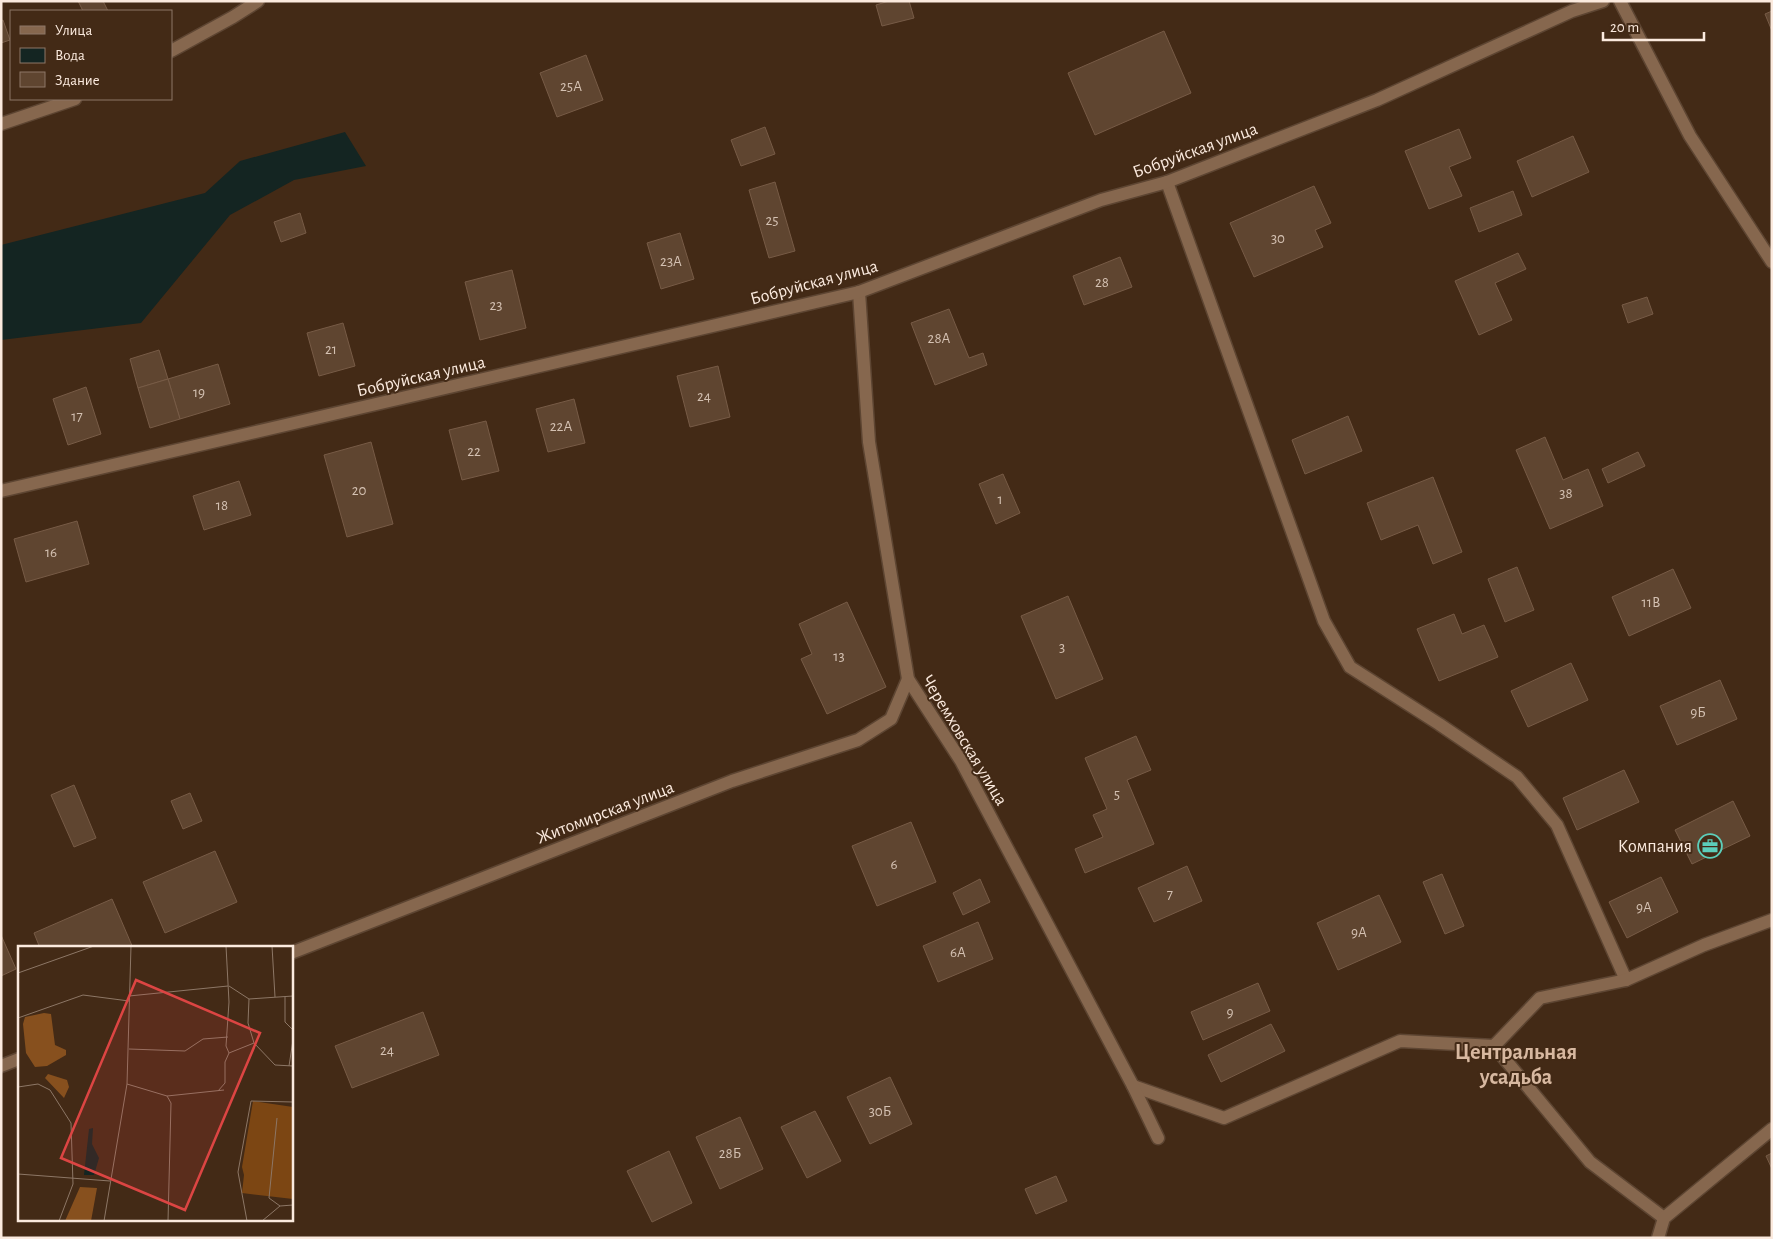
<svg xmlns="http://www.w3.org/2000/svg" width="1773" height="1239" font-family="'Alegreya Sans',sans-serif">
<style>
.water{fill:#142522}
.building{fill:#5f4530;stroke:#775b46}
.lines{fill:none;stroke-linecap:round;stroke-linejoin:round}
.lane-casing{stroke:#5d4532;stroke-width:15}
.street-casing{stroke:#5d4532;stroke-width:15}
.lane{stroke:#86674e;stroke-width:12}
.street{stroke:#86674e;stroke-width:12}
.labels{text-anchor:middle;stroke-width:4;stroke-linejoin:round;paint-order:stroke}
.number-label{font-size:15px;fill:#d4c1b2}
.street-label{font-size:18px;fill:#fbeade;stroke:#432a16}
.poi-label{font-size:18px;fill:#fbeade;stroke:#432a16;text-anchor:end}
.district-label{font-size:22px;font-weight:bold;fill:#d7b8a0;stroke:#432a16}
.inset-road{fill:none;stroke:#8d7766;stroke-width:1}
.view{fill:#dc4543;fill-opacity:0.15;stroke:#dc4543;stroke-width:2.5}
.inset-edge{fill:none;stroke:#fbeade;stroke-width:2.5}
</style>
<rect width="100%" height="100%" fill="#432a16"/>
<polygon class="water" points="345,132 366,166 294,180 230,215 141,323 1,340 1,245 205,193 240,161"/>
<g class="building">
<polygon points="78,1 103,1 108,11 83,11"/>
<polygon points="889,1 909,1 914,18 882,26 876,5"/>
<polygon points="1772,11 1772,31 1765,14"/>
<polygon points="3,20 10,40 1,43 1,21"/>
<polygon points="1164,31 1191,93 1095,135 1068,73"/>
<polygon points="586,55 603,100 557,117 540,73"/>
<polygon points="765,127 775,154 741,166 731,140"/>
<polygon points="1459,129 1471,158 1449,167 1462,196 1429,209 1405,151"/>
<polygon points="1573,136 1589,172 1532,197 1517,161"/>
<polygon points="775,182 795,251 769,258 749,190"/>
<polygon points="1314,186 1331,223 1315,230 1323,247 1254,277 1230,223"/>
<polygon points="1513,191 1522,215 1479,232 1470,208"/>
<polygon points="300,213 306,233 281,242 274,222"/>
<polygon points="680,233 694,279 661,289 647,243"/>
<polygon points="1518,253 1526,269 1495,283 1512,320 1479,335 1455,281"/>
<polygon points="1120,257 1132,287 1084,305 1073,276"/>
<polygon points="512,270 526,328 480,340 465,282"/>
<polygon points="1647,297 1653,314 1628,323 1622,305"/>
<polygon points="949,309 969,358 983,353 987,365 935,385 911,323"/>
<polygon points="343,323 355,366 319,376 307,333"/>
<polygon points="159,350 168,379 138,388 130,359"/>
<polygon points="218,364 230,404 180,419 168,379"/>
<polygon points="718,366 730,417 690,427 677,376"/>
<polygon points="168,379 180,419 150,428 138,388"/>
<polygon points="86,387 101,434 68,445 53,399"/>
<polygon points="574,399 585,443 548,452 536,409"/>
<polygon points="1348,416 1362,451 1305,474 1292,440"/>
<polygon points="486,421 499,471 462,480 449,430"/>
<polygon points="1545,437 1563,480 1588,469 1603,506 1550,529 1516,450"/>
<polygon points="371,442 393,524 347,537 324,455"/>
<polygon points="1638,452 1645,466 1608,483 1602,469"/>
<polygon points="1003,474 1020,513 996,524 979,484"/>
<polygon points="1433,477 1462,552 1433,564 1418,525 1381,540 1367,503"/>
<polygon points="239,481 251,515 204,530 193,496"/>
<polygon points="77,521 89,564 26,582 14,539"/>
<polygon points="1517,567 1534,610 1505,622 1488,579"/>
<polygon points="1673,569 1691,608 1629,636 1612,597"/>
<polygon points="1068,596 1103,679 1056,699 1021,616"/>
<polygon points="847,602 886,687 827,714 801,659 812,654 799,624"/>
<polygon points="1454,614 1462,634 1484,625 1498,657 1439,681 1417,629"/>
<polygon points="1571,663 1588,700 1528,727 1511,691"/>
<polygon points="1720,680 1737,719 1677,745 1660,706"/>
<polygon points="1136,736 1151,770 1127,780 1154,844 1085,873 1075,849 1103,837 1093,815 1107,809 1085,758"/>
<polygon points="1624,770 1639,802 1577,830 1563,798"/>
<polygon points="74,785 96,838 74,847 51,795"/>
<polygon points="190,793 202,821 183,829 171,801"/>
<polygon points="1733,801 1750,836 1692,864 1675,830"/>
<polygon points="911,822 936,882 877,906 852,846"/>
<polygon points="215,851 237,902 165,933 143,882"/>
<polygon points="1187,866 1202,901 1154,922 1138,888"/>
<polygon points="1442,874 1464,926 1445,934 1423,882"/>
<polygon points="1661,877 1678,912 1627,938 1609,902"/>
<polygon points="980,879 990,902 963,915 953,893"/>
<polygon points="1379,895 1401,942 1338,970 1317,923"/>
<polygon points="112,899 133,948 40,948 34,933"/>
<polygon points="978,922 993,959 938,982 923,946"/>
<polygon points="1,935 16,969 1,976"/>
<polygon points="1258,983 1270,1011 1203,1040 1191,1012"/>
<polygon points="423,1012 439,1055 352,1088 335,1046"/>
<polygon points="1271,1024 1285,1051 1221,1082 1208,1055"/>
<polygon points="890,1077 912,1124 870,1144 847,1097"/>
<polygon points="815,1111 841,1161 807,1178 781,1127"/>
<polygon points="740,1117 763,1169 720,1189 696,1137"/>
<polygon points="669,1151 692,1203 652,1222 627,1171"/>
<polygon points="1772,1153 1772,1169 1766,1156"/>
<polygon points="1056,1176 1067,1201 1036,1214 1025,1189"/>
</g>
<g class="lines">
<g class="lane-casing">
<g id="lane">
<polyline points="1620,1 1690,136 1772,262"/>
<polyline points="1167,182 1324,621 1350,667 1439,724 1517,777 1557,825 1626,980"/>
<polyline points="1494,1046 1590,1162 1664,1218"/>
<polyline points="1133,1086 1224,1118 1400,1041 1494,1046 1540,998 1626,980 1704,945 1772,920"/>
<polyline points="1658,1238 1664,1218 1772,1129"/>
</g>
</g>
<g class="street-casing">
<g id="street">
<polyline points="171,51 233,17 258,1"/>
<polyline points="1,124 75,99"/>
<polyline points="859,292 869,442 908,679 961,761 1133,1086 1158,1138"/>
<polyline points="1,491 859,292 1101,200 1167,182 1377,100 1572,11 1603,1"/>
<polyline points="291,953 732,781 858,740 891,719 908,679"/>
<polyline points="1,1066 19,1059"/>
</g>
</g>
<use href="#lane" class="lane"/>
<use href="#street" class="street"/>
</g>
<defs>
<g id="office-ring" transform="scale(1.25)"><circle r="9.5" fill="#432a16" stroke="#5cceba" stroke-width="1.5"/><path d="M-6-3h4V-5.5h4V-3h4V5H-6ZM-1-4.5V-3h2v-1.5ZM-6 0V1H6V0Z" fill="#5cceba"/></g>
</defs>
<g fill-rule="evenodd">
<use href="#office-ring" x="1710" y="846"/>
</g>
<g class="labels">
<g class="number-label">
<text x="571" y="91">25А</text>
<text x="772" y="225">25</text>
<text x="1278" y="243">30</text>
<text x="671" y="266">23А</text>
<text x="1102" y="287">28</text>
<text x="496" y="310">23</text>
<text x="939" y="343">28А</text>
<text x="331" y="354">21</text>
<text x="199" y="397">19</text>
<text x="704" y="401">24</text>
<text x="77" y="421">17</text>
<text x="561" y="431">22А</text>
<text x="474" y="456">22</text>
<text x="359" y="495">20</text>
<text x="1566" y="498">38</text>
<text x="1000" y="504">1</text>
<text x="222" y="510">18</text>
<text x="51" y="557">16</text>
<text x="1651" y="607">11В</text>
<text x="1062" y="652">3</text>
<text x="839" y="661">13</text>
<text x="1698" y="717">9Б</text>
<text x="1117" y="799">5</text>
<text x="894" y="869">6</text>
<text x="1170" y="899">7</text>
<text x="1644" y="912">9А</text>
<text x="1359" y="937">9А</text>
<text x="958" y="957">6А</text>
<text x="1230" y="1017">9</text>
<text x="387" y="1055">24</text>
<text x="880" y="1116">30Б</text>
<text x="730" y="1158">28Б</text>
</g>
<g class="street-label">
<text transform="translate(1195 150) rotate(-20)" y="6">Бобруйская улица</text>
<text transform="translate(814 282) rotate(-15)" y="6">Бобруйская улица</text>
<text transform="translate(421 376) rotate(-13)" y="6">Бобруйская улица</text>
<text transform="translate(965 740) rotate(59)" y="6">Черемховская улица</text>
<text transform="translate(605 812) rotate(-21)" y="6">Житомирская улица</text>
</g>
<g class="poi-label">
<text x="1692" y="852">Компания</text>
</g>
<g class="district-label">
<text x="1516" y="1059">Центральная<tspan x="1516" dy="25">усадьба</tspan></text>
</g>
</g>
<g transform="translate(18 946)">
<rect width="275" height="275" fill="#432a16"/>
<path d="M 235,155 L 275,161 L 275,253 L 224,247 L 226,229 L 224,221 Z" fill="#7c4613"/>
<path d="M 26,67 L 33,68 L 37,99 L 48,104 L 48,109 L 29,120 L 17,121 L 8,107 L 5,78 L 7,71 ZM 30,128 L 49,134 L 51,141 L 46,152 L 27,132 ZM 62,241 L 79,242 L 73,275 L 47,275 Z" fill="#87501e"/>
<path d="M 75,182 L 74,198 L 81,212 L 76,229 L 66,229 L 71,183 Z" fill="#142522"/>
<path class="inset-road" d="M 129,0 L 148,0M 254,0 L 257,51M 0,27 L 76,0M 211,40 L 231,53 L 275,50M 111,50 L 210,40M 267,51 L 267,76 L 275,84M 231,53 L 230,77 L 236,97 L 257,119 L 275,120M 0,72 L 65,49 L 111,55M 111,103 L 167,105 L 185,93 L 210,91M 211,107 L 236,97M 271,120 L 275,94M 109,138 L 149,150 L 206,144M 0,141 L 20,138 L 32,144 L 53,177 L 55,238 L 41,275M 200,145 L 207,137 L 207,116 L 211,107 L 208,100 L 211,56 L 208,0M 149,150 L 153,157 L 150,275M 259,172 L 251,252 L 262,260M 0,228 L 92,235M 86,275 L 109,138 L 113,0M 229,275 L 220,226 L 233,155 L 275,156M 244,275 L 262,260 L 275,259"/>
<path class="view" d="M 118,34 L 242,87 L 167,264 L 43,212 Z"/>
<rect width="275" height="275" class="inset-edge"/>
</g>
<rect width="1773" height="1239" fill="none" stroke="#fbeade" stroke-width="5"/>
<rect x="10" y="10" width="162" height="90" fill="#432a16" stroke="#8d7766"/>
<rect x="20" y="26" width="25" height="8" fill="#86674e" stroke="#8d7766"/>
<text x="55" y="35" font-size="15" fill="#fbeade">Улица</text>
<rect x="20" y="48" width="25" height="15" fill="#142522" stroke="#8d7766"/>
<text x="55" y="60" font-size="15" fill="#fbeade">Вода</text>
<rect x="20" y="72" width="25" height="15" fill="#5f4530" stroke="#8d7766"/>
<text x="55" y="85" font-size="15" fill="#fbeade">Здание</text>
<path d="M1603 32v8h101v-8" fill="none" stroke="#fbeade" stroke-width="2.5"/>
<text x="1610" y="32" font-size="15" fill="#fbeade" stroke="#432a16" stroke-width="4" paint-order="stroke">20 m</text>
</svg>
